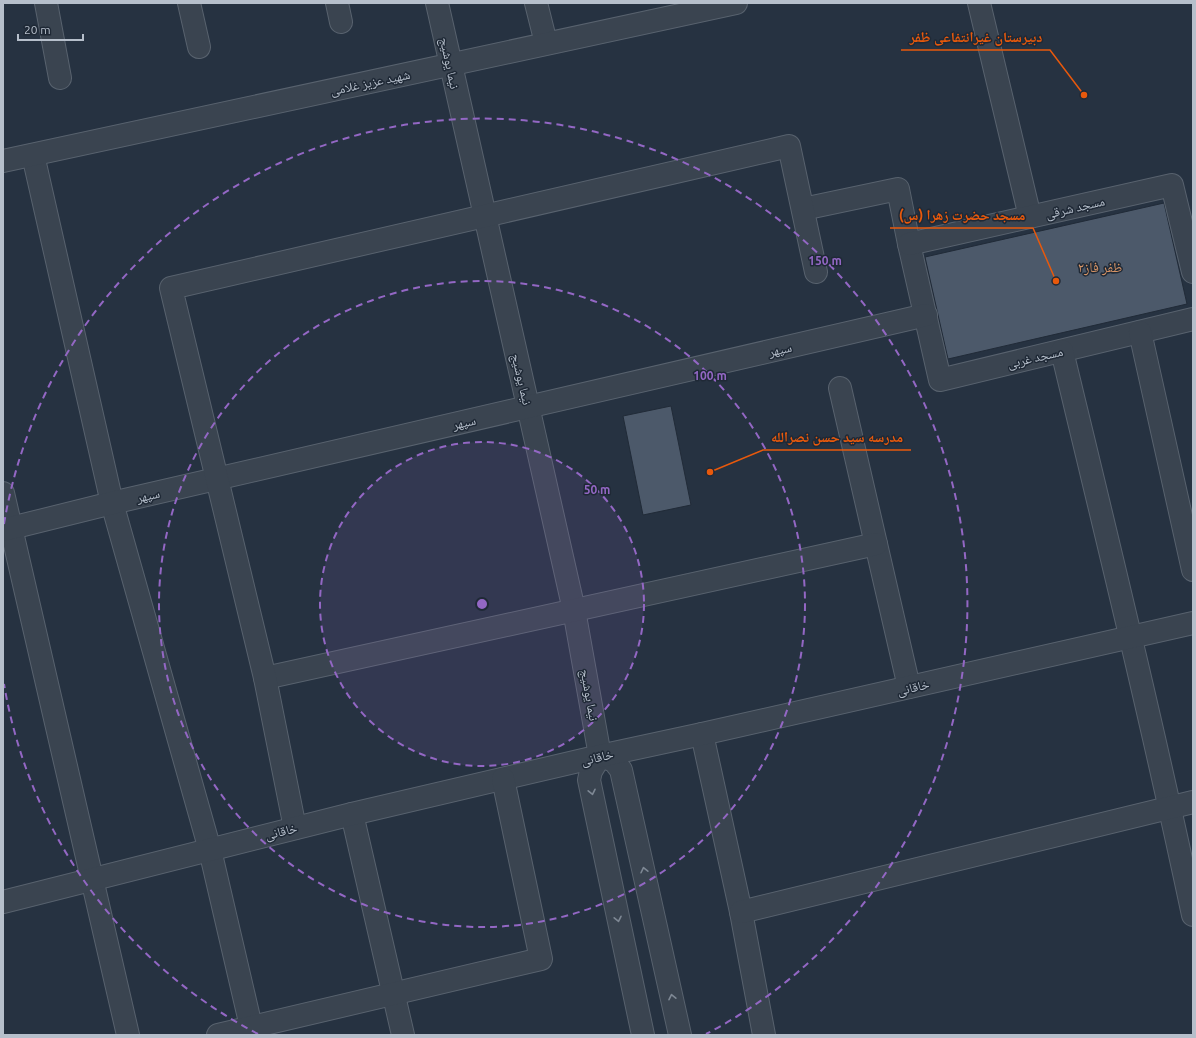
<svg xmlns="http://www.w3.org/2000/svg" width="1196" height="1038" font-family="Ubuntu,'Noto Naskh Arabic',sans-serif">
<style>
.building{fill:#4c596a;stroke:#212b38}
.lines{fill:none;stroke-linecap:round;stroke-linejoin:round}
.street-casing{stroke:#58626e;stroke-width:24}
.street{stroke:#3a4450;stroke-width:22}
.oneway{stroke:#7e8894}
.ring{fill:none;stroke:#9367c4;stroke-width:2;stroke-dasharray:7 5}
.labels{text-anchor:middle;stroke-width:3;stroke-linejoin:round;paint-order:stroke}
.street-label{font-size:13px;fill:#b6bfcb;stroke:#1f2936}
.neighbourhood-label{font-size:14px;fill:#d69466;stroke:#1f2936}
.centre{fill:#9367c4;stroke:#1f2936;stroke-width:2}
.ring-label{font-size:12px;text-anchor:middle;font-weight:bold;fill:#9367c4;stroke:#1f2936;stroke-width:3;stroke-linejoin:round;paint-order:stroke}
.leader{fill:none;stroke:#e8590c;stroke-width:1.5}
.callout-dot{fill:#e8590c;stroke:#1f2936;stroke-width:1.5}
.callout-label{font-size:14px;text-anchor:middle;font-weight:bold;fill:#e8590c;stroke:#1f2936;stroke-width:3;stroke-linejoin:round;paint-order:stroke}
</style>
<rect width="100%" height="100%" fill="#263241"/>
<g class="building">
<polygon points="1164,203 1187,304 948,359 925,257"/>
<polygon points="671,406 691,505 643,515 623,416"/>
</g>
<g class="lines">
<g class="street-casing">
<g id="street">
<polyline points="46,3 60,78"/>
<polyline points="189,3 199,47"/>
<polyline points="337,3 341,22"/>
<polyline points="437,3 574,610 600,756 591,771 589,780 643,1035"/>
<polyline points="536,3 546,43"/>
<polyline points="979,3 1030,217"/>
<polyline points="33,155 112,503 210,850 253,1035"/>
<polyline points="3,161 736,3"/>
<polyline points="803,209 898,189 909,244 940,380 1193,319"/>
<polyline points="909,244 1172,185 1193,272"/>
<polyline points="1140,332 1193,570"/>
<path d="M 1062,351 C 1107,538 1153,726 1193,915"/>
<polyline points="840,388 909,687"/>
<polyline points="3,493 128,1035"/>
<polyline points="3,530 112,503 926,315"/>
<polyline points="265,678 876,544"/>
<polyline points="702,734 741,912 764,1035"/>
<polyline points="600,756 614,761 621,770 680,1035"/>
<polyline points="352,814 403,1035"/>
<polyline points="295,828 265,678 171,288 789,146 816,272"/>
<polyline points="3,902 352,814 600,756 702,734 1193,623"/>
<polyline points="741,912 1193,802"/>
<polyline points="218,1035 541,959 503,779"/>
</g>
</g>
<use href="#street" class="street"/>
</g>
<defs><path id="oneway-chevron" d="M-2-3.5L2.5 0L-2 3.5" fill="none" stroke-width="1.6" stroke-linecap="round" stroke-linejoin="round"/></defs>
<g class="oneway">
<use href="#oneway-chevron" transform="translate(592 792) rotate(78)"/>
<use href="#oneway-chevron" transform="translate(644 870) rotate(-103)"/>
<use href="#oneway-chevron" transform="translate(618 919) rotate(78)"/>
<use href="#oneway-chevron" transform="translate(672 997) rotate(-102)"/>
</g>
<circle cx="482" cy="604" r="162" fill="#9367c4" fill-opacity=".12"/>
<g class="ring">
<circle cx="482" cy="604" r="162"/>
<circle cx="482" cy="604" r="323"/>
<path d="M258 1034A485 485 0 0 1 4 684M4 524A485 485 0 1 1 706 1034"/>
</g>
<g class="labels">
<g class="street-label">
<text transform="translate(450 63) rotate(78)" y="5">نیما یوشیج</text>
<text transform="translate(370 82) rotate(-12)" y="5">شهید عزیز غلامی</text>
<text transform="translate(1075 207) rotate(-13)" y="5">مسجد شرقی</text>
<text transform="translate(780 349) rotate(-13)" y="5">سپهر</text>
<text transform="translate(1035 357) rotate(-13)" y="5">مسجد غربی</text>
<text transform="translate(522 379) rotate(77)" y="5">نیما یوشیج</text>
<text transform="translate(464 422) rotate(-13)" y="5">سپهر</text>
<text transform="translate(148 495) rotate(-13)" y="5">سپهر</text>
<text transform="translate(913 687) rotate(-13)" y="5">خاقانی</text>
<text transform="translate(590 695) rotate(80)" y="5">نیما یوشیج</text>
<text transform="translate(597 757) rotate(-13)" y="5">خاقانی</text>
<text transform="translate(281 831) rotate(-14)" y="5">خاقانی</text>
</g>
<g class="neighbourhood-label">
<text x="1100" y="272">ظفر فاز۲</text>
</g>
</g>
<circle cx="482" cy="604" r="6" class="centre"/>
<g class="ring-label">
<text x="825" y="265">150 m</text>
<text x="710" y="380">100 m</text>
<text x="597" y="494">50 m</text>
</g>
<path class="leader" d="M1084 95L1050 50H901M1056 281L1033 228H890M710 472L763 450H911"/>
<g class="callout-dot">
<circle cx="1084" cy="95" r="4"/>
<circle cx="1056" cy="281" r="4"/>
<circle cx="710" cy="472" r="4"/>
</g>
<g class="callout-label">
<text x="976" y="42">دبیرستان غیرانتفاعی ظفر</text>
<text x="962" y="220">مسجد حضرت زهرا (س)</text>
<text x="837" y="442">مدرسه سید حسن نصرالله</text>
</g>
<rect width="1196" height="1038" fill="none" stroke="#b6bfcb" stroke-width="8"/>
<path d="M18 34v6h65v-6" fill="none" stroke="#b6bfcb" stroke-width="2"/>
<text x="24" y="34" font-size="12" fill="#b6bfcb" stroke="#1f2936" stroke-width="3" paint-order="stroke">20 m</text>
</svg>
